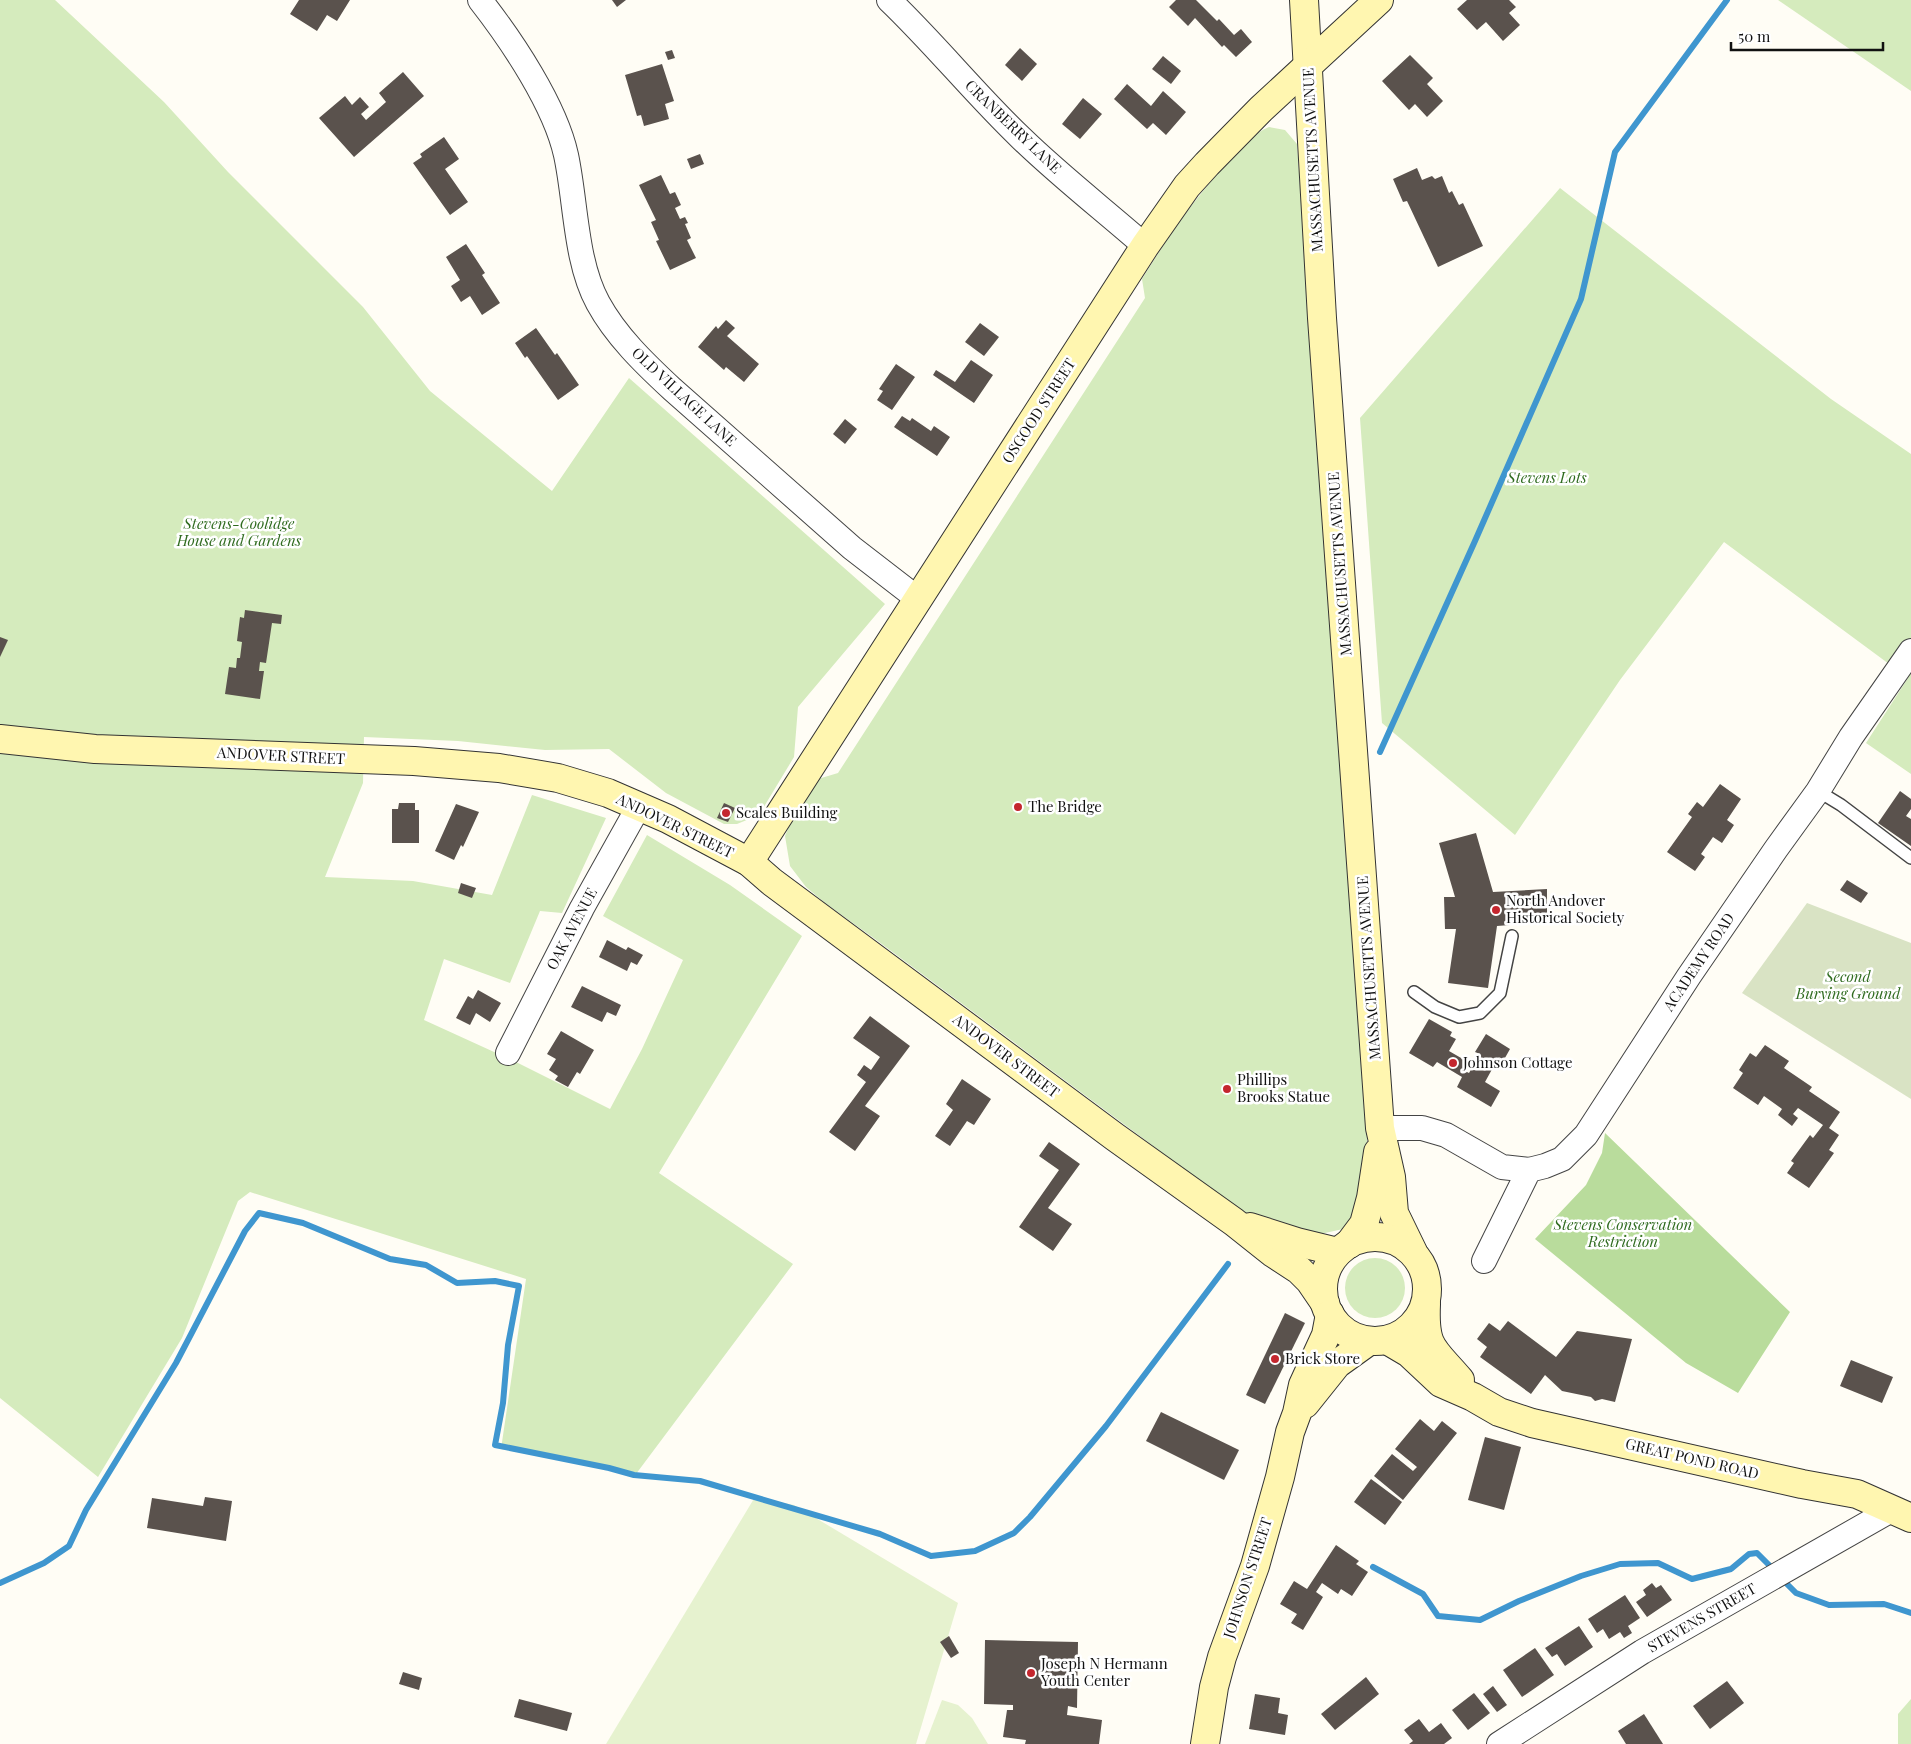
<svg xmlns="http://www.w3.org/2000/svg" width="1911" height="1744" font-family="'Playfair Display',serif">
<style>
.green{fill:#d5ebbd}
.forest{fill:#b9dc9c}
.cemetery{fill:#d9e3c4}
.pitch{fill:#e6f2cf}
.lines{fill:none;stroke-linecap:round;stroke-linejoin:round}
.stream{stroke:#3f96cf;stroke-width:6}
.building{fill:#5a524d}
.lane-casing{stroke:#444;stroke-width:14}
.street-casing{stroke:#444;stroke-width:26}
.secondary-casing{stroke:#333;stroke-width:30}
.lane{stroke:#fff;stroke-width:11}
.street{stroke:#fff;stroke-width:24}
.secondary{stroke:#fff6b0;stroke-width:28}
.poi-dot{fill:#c4262e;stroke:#fff;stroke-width:2}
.labels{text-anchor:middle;stroke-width:5;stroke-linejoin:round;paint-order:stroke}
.street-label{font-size:15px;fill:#111;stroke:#fff}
.park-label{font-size:15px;font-style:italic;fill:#2f6b1f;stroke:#fff}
.poi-label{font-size:15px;fill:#111;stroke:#fff;text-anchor:start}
</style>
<rect width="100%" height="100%" fill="#fffdf5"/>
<g class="green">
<polygon points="0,0 55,0 164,102 228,172 363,307 430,391 552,491 629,378 885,604 798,707 794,757 759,815 737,824 724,824 666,793 609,749 545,750 458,741 364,737 363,783 325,877 413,881 492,895 532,795 606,818 562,913 540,911 510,983 444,959 424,1020 514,1061 610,1109 642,1049 683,960 603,916 647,835 730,885 802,936 659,1173 793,1264 636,1474 501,1449 526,1279 250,1192 238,1201 182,1338 98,1477 0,1398"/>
<polygon points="1778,0 1911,0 1911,91"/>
<path d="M 1269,127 L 1285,130 L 1297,144 L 1367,1130 L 1367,1183 L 1360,1211 L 1343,1229 L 1316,1235 L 1270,1225 L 1238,1209 L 875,939 L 825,903 L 806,887 L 790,866 L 785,836 L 796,810 L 818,779 L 838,773 L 1145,298 L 1142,279 C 1169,235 1198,193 1234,156 C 1245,144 1254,133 1269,127 Z"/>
<polygon points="1560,188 1831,399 1911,454 1911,774 1866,743 1908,678 1724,542 1620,680 1515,835 1382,723 1360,418"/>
<circle cx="1375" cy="1288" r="30"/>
<polygon points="1911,1699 1911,1744 1898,1744 1898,1714"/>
</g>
<polygon class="forest" points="1605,1133 1790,1312 1738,1393 1686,1363 1535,1239 1586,1185 1602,1153"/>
<polygon class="cemetery" points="1807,903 1911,943 1911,1099 1742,993"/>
<g class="pitch">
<polygon points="755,1497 794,1505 958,1603 916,1744 606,1744"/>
<polygon points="942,1700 958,1705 972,1718 988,1744 925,1744"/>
</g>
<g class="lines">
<g class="stream">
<polyline points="1380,752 1475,541 1581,299 1615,152 1727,0"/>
<polyline points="1373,1567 1423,1594 1438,1616 1480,1620 1519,1601 1581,1576 1620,1564 1658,1563 1692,1579 1731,1569 1749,1554 1757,1553 1775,1571"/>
<polyline points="1782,1579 1796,1593 1829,1605 1884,1604 1911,1613"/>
<polyline points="0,1583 44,1563 69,1546 86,1510 176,1363 245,1231 259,1213 303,1223 390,1259 426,1265 457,1283 495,1281 519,1286 508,1345 503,1403 495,1445 609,1468 634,1475 700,1481 880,1534 931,1556 975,1551 1014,1533 1030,1517 1106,1426 1228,1264"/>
</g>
</g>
<g class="building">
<polygon points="299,0 350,0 337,21 327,15 317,31 290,14"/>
<polygon points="612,0 626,0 617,7"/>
<polygon points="1176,0 1196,0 1217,21 1219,19 1234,35 1241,29 1252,42 1236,57 1224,45 1222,47 1195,18 1188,26 1169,7"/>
<polygon points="1467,0 1509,0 1516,7 1509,13 1520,25 1503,41 1486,22 1477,30 1457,9"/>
<polygon points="1020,48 1037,64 1022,81 1005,65"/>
<polygon points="672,50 675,58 668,60 665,52"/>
<polygon points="1410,55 1433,78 1427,84 1443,101 1427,117 1415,104 1409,110 1382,81"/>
<polygon points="1163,56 1181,71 1171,84 1152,69"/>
<polygon points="662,64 674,101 665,104 669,119 644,126 641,115 637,116 625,75"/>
<polygon points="403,72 424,96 354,157 319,118 345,96 352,105 360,97 369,107 361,114 366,120 386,102 379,93"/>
<polygon points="1127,84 1151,106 1163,91 1186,112 1166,135 1153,123 1147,129 1114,99"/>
<polygon points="1083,98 1102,114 1080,139 1062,124"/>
<polygon points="444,137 459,159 445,169 468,202 450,215 413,163 422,157 420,154"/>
<polygon points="700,154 704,164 691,169 687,159"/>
<polygon points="1417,168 1422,180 1432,176 1435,179 1442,176 1449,193 1452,191 1459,205 1463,203 1483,246 1438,267 1407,201 1403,202 1393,179"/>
<polygon points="661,175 670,194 675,192 681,205 675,208 680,219 685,217 688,223 685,224 691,238 687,240 696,258 670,270 656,241 659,240 651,222 656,220 639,185"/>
<polygon points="466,244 485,273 482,275 500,303 482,315 470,296 461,302 451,286 460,280 446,257"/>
<polygon points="726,320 735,328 727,336 759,364 744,382 726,367 724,370 698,347 716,326 718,329"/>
<polygon points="980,323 999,337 984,356 965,342"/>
<polygon points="536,328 555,355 557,353 579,385 558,400 527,356 525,358 515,343"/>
<polygon points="971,360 993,375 974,403 933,375 936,370 955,382"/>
<polygon points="896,364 915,377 892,410 877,400 883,391 879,389"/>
<polygon points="902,416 910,421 912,418 931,431 934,426 950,437 937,456 894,427"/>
<polygon points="845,419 857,429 845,444 833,434"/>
<polygon points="245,610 282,615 281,624 272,623 266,663 260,662 259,671 264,671 260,699 225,694 229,667 236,668 237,658 240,658 242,642 237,641 240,617 244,618"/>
<polygon points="0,637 8,640 0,657"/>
<polygon points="1720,784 1741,799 1727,820 1734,825 1722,843 1713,837 1701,854 1705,857 1695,871 1667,852 1692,817 1688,814 1697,802 1703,807"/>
<polygon points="1900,791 1911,799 1911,809 1906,816 1911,819 1911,846 1878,823"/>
<polygon points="399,803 415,803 415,810 419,810 419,843 392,843 392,809 398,809"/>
<polygon points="724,803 735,808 728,822 717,818"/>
<polygon points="456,804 479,812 463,847 461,845 454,860 435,851"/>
<polygon points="1476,833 1493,892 1547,889 1547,922 1497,926 1488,988 1448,983 1456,929 1445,929 1444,897 1455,897 1439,843"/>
<polygon points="1847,880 1868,893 1861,903 1840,890"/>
<polygon points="461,883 476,888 472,898 458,893"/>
<polygon points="607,940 626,950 628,947 643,955 637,965 631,962 627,971 599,957"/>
<polygon points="582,986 621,1005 616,1016 607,1012 602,1022 571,1007"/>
<polygon points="478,990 501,1003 490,1022 476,1013 470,1025 456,1018 468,996 473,999"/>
<polygon points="870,1016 910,1046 865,1106 880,1116 855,1151 829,1132 866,1082 857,1075 864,1065 871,1070 880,1057 853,1038"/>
<polygon points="1429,1019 1452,1032 1450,1036 1456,1039 1449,1051 1468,1062 1463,1070 1469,1073 1480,1054 1475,1052 1486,1034 1510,1049 1501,1065 1496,1062 1485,1082 1500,1091 1491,1107 1457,1087 1462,1077 1437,1062 1433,1067 1409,1053"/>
<polygon points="561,1031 594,1050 580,1074 577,1072 568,1087 555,1080 558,1076 549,1070 556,1059 547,1054"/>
<polygon points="1765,1045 1789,1061 1784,1068 1812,1087 1809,1091 1840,1112 1829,1128 1839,1135 1829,1150 1834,1153 1809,1188 1787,1173 1794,1163 1791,1161 1810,1135 1813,1138 1823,1125 1798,1108 1793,1114 1798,1118 1792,1126 1778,1115 1782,1109 1764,1096 1758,1105 1733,1088 1743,1073 1739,1070 1750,1053 1756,1057"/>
<polygon points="962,1079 991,1099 974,1125 967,1121 950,1146 935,1136 953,1110 946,1104"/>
<polygon points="1049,1142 1080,1164 1048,1208 1072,1224 1053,1251 1019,1227 1059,1170 1039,1156"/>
<polygon points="1285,1313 1305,1323 1265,1404 1246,1395"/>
<polygon points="1508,1321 1556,1357 1577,1331 1632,1339 1615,1402 1602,1399 1595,1401 1591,1397 1562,1391 1545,1375 1531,1394 1480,1357 1487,1347 1477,1339 1489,1323 1500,1331"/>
<polygon points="1851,1360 1893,1377 1882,1403 1840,1386"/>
<polygon points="1161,1412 1239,1450 1224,1480 1146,1441"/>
<polygon points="1420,1419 1434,1431 1442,1421 1457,1433 1403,1500 1374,1476 1392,1454 1413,1471 1417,1467 1395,1449"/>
<polygon points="1485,1437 1521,1447 1504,1510 1468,1500"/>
<polygon points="1371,1479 1402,1502 1385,1525 1354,1502"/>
<polygon points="205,1497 232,1501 226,1541 147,1528 152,1498 203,1506"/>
<polygon points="1336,1545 1359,1561 1356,1564 1368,1572 1352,1596 1341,1589 1338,1594 1322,1583 1316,1592 1323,1597 1303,1630 1291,1623 1297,1614 1280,1604 1294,1581 1307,1589"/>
<polygon points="1652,1583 1656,1588 1661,1585 1672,1600 1647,1617 1636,1602 1646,1595 1643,1590"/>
<polygon points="1625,1595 1640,1618 1628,1626 1632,1633 1624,1638 1620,1632 1609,1639 1603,1629 1597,1633 1588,1619"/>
<polygon points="1579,1626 1593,1647 1565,1666 1557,1654 1552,1657 1545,1648"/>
<polygon points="949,1636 959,1653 951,1658 940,1642"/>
<polygon points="985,1640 1078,1642 1077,1708 1068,1706 1067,1715 1102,1720 1099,1744 1025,1744 1026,1740 1003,1737 1007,1710 1013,1710 1013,1705 984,1704"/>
<polygon points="1535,1648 1554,1675 1522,1697 1503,1670"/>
<polygon points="403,1672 422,1678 419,1690 399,1684"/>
<polygon points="1366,1677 1379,1694 1335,1730 1321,1714"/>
<polygon points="1727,1681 1744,1703 1710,1729 1693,1706"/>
<polygon points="1493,1686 1507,1705 1497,1712 1483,1694"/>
<polygon points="1474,1693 1490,1713 1468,1730 1452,1710"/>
<polygon points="1255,1694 1280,1698 1278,1713 1288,1715 1285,1735 1249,1729"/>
<polygon points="519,1699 572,1713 567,1731 514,1717"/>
<polygon points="1644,1714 1663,1744 1626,1744 1618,1731"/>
<polygon points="1419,1719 1429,1732 1441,1723 1452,1738 1444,1744 1409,1744 1413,1741 1404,1730"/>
</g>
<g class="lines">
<g class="lane-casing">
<g id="lane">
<polyline points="1818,791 1841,805 1911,858"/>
<polyline points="1414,992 1435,1007 1459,1017 1480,1013 1500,993 1512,936"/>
</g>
</g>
<g class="street-casing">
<g id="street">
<path d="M 480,0 C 512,41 555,105 566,155 C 576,201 575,261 598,303 C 616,336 644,363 672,389 L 852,548 L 918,599"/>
<path d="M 889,0 C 935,44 975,94 1021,138 C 1060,176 1104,210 1145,246"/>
<polyline points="508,1053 582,908 639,806"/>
<polyline points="1380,1128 1422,1128 1446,1135 1502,1167 1529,1170"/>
<polyline points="1484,1261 1529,1170 1545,1166 1562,1159 1586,1135 1689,976 1776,849 1818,791 1851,737 1911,651"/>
<polyline points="1499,1744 1642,1652 1893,1509"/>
</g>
</g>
<g class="secondary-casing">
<g id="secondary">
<polyline points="1304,0 1322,318 1380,1128 1391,1177 1394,1213 1413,1252"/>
<polyline points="0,739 95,749 414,761 499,768 558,778 608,793 668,819 749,862 772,882 1115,1137 1234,1222 1273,1253 1299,1270 1310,1281 1325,1303"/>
<polyline points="749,862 1145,246 1187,186 1207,164 1261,109 1379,0"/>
<polyline points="1250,1227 1297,1242 1338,1252"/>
<circle cx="1375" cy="1289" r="52"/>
<polyline points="1349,1244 1364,1224 1371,1198 1378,1152"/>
<path d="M 1426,1304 C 1424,1349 1433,1348 1460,1380"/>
<polyline points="1387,1340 1409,1353 1441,1383 1473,1397 1499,1412 1532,1423 1802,1484 1857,1494 1911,1518"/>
<polyline points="1305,1404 1337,1364 1369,1341"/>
<polyline points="1205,1744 1214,1687 1222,1657 1255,1566 1280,1477 1290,1432 1297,1413 1303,1385 1326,1335 1330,1314"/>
</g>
</g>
<use href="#lane" class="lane"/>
<use href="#street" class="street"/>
<use href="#secondary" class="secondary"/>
</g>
<g class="poi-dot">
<circle cx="1018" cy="807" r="5"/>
<circle cx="726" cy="813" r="5"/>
<circle cx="1496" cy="910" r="5"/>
<circle cx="1453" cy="1063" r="5"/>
<circle cx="1227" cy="1089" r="5"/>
<circle cx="1275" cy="1359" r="5"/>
<circle cx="1031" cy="1673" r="5"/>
</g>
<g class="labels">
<g class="street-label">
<text transform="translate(1013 127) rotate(44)" y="5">CRANBERRY LANE</text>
<text transform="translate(1313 160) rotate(-93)" y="5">MASSACHUSETTS AVENUE</text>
<text transform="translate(684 397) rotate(43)" y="5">OLD VILLAGE LANE</text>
<text transform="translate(1039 411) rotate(-57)" y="5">OSGOOD STREET</text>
<text transform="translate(1340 564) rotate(-94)" y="5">MASSACHUSETTS AVENUE</text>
<text transform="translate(281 756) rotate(3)" y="5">ANDOVER STREET</text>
<text transform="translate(675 826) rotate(26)" y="5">ANDOVER STREET</text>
<text transform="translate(572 929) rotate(-62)" y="5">OAK AVENUE</text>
<text transform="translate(1699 962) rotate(-56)" y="5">ACADEMY ROAD</text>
<text transform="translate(1369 968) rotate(-94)" y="5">MASSACHUSETTS AVENUE</text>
<text transform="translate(1006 1056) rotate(37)" y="5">ANDOVER STREET</text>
<text transform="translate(1692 1459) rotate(13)" y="5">GREAT POND ROAD</text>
<text transform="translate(1248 1578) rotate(-72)" y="5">JOHNSON STREET</text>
<text transform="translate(1702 1618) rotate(-30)" y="5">STEVENS STREET</text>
</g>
<g class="park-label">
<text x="1547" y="483">Stevens Lots</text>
<text x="239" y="529">Stevens-Coolidge<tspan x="239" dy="17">House and Gardens</tspan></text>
<text x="1848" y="982">Second<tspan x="1848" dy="17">Burying Ground</tspan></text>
<text x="1623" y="1230">Stevens Conservation<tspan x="1623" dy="17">Restriction</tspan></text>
</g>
<g class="poi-label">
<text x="1028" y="812">The Bridge</text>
<text x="736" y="818">Scales Building</text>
<text x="1506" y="906">North Andover<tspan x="1506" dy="17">Historical Society</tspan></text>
<text x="1463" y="1068">Johnson Cottage</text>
<text x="1237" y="1085">Phillips<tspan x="1237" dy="17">Brooks Statue</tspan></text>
<text x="1285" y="1364">Brick Store</text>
<text x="1041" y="1669">Joseph N Hermann<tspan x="1041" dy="17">Youth Center</tspan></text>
</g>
</g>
<path d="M1731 42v8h152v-8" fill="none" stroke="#111111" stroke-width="2.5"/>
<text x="1738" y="42" font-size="15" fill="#111111" stroke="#ffffff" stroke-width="4" paint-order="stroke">50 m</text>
</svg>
